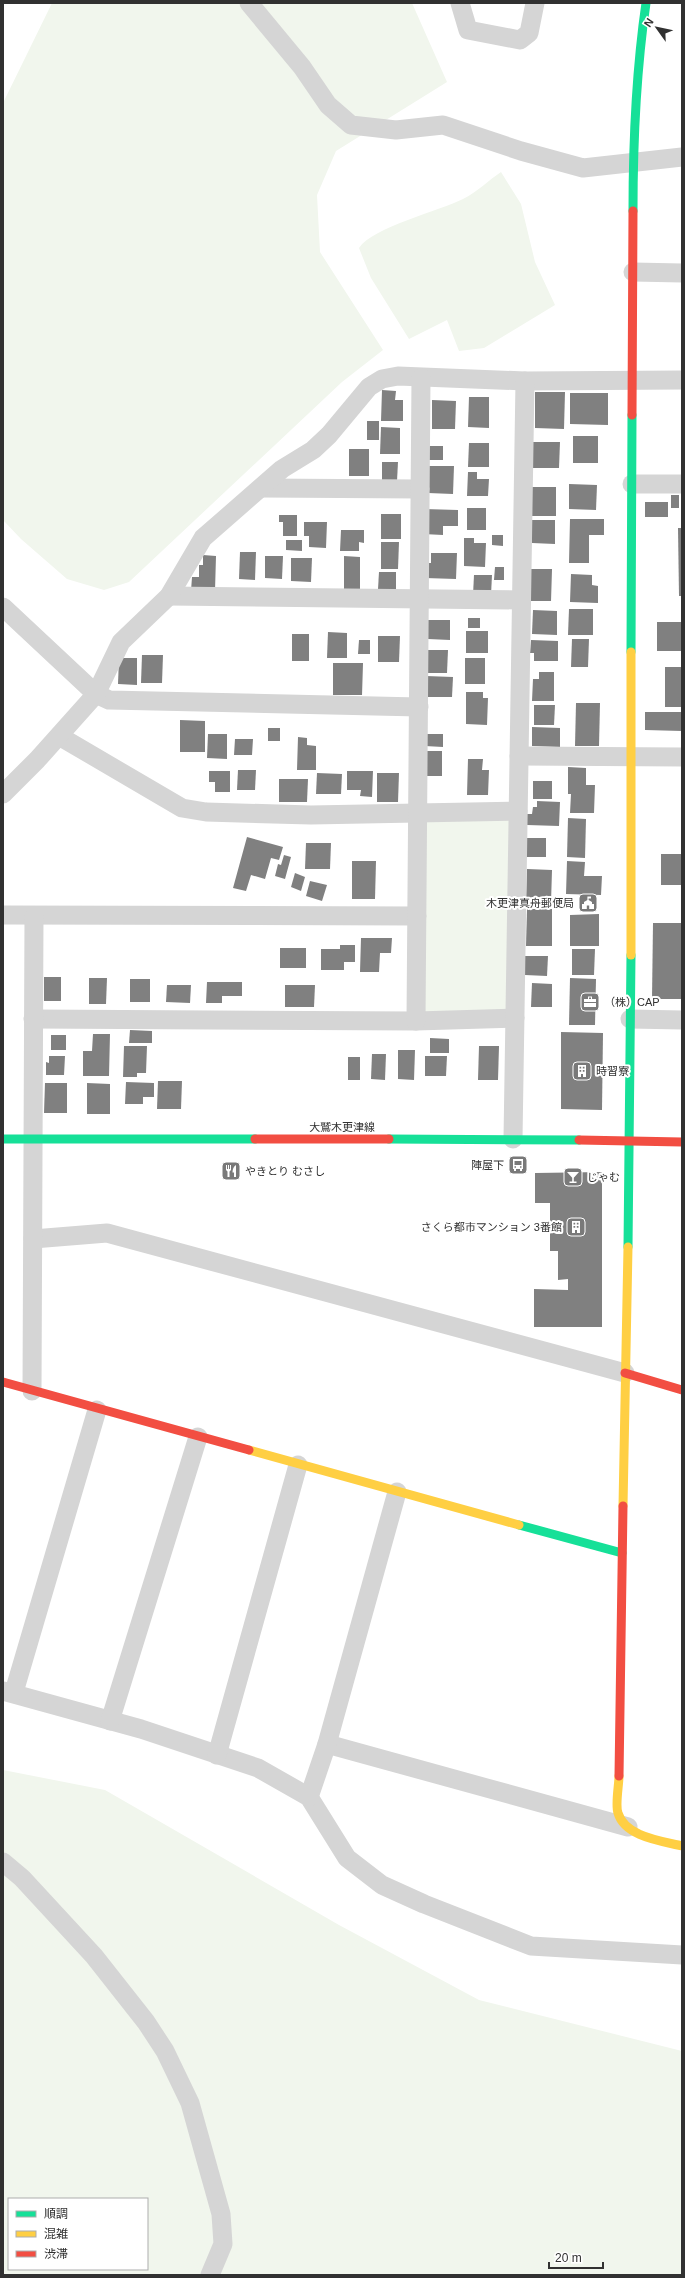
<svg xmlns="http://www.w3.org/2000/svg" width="685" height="2278" font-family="Helvetica,'Noto Sans JP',sans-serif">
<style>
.green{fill:#f1f6ed;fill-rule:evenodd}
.building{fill:#808080}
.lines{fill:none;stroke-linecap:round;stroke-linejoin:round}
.street{stroke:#d5d5d5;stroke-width:19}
.fast{stroke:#16e098;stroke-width:9}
.slow{stroke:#ffcf43;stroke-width:9}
.jam{stroke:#f24e42;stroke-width:9}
.labels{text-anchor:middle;stroke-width:4;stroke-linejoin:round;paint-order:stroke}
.poi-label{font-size:11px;fill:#313131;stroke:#fff;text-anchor:start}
.street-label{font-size:11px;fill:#313131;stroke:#fff}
</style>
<rect width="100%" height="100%" fill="#fff"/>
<g class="green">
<polygon points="52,3 412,3 447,82 336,151 317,195 320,252 383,350 342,382 129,582 104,590 67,579 21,539 3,520 3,103"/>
<path d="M 501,172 L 521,204 L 535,262 L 555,305 L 484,348 L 459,351 L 447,320 L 409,339 L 371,278 L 359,248 C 373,227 439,211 463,199 C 477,192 489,180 501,172 Z"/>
<polygon points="514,816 511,1014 420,1017 423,819"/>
<path d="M 3,1770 L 105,1790 L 339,1925 L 479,2000 L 682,2051 L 682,2275 L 3,2275 ZM 9,2199 L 147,2199 L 147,2269 L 9,2269 Z"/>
</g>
<g class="building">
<polygon points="382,390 396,391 395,400 403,400 403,421 381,421"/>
<polygon points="535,392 565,392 564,429 535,428"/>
<polygon points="570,393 608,393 608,425 570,424"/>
<polygon points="469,397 489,397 489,428 468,427"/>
<polygon points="432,400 456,401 455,429 432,429"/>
<rect x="367" y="421" width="12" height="19"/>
<polygon points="381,427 400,428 400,454 380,454"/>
<rect x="573" y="436" width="25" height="27"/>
<polygon points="533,442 560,442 559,468 533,468"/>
<polygon points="469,443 489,443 489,467 468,467"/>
<rect x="429" y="446" width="14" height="14"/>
<rect x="349" y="449" width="20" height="27"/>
<polygon points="382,462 398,462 397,481 382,481"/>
<polygon points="429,466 454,466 453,494 428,493"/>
<polygon points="468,472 477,472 477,479 489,479 488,496 467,496"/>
<polygon points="569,484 597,485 596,510 569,509"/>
<rect x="530" y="487" width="26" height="29"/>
<rect x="671" y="495" width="8" height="13"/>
<rect x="645" y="502" width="23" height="15"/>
<rect x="467" y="508" width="19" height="22"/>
<polygon points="424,509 458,510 458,526 443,526 443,535 423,534"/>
<rect x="381" y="514" width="20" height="25"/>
<polygon points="279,515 297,515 297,536 283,536 283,522 279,522"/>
<polygon points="570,519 604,519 604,535 589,535 589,563 569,563"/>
<polygon points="532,520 555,520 555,544 532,543"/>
<polygon points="304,522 327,522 326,548 309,547 309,536 304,536"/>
<polygon points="678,528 682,528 682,596 679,596"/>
<polygon points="341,530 364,530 364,543 359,542 359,551 340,551"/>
<polygon points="492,535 503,535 503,546 492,545"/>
<polygon points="464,538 474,538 474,543 486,543 485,567 464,566"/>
<polygon points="286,540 302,540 302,551 286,550"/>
<polygon points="381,542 399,542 398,569 381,569"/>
<polygon points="240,552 256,552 255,580 239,579"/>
<polygon points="431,553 457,553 456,579 425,578 426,563 431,563"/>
<polygon points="203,555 216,556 215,591 191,591 192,577 199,577 199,565 203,565"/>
<polygon points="265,556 283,556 282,579 265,578"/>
<polygon points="344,556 360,557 360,591 344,591"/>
<polygon points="291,558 312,558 311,582 291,581"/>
<polygon points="495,567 504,567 504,580 494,580"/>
<polygon points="531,569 552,569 551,601 530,601"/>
<polygon points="379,572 396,572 396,590 378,589"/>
<polygon points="571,574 592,575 592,585 598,586 598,603 570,602"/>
<polygon points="474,575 492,575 491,595 473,595"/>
<polygon points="569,609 593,609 593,635 568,635"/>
<polygon points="533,610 557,611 557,635 532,634"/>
<rect x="468" y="618" width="12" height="10"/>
<polygon points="428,620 450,620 450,640 428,639"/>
<rect x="657" y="622" width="25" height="29"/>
<rect x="466" y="631" width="22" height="22"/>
<polygon points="328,632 347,633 347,658 327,658"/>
<rect x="292" y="634" width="17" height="27"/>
<polygon points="378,636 400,636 399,662 378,662"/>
<polygon points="572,639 589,639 588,667 571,667"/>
<polygon points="359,640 370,640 370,654 358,654"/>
<polygon points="531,640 558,641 558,661 534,661 534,653 530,653"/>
<polygon points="428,650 448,650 447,673 427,673"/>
<polygon points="142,655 163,655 162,683 141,683"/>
<polygon points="119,658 137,658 137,685 118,684"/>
<rect x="465" y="658" width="20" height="26"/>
<polygon points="333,663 363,663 362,695 333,695"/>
<rect x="665" y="667" width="17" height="40"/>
<polygon points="539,672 554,672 554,701 532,701 533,679 539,679"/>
<polygon points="426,676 453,677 452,697 426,697"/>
<polygon points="466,692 483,692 483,698 488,698 487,725 466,724"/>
<polygon points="576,703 600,703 599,746 575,746"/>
<polygon points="534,705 555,705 554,725 534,725"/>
<polygon points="645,712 682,712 682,731 645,730"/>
<polygon points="180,720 205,721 205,752 180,752"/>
<polygon points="532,727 560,728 560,747 532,746"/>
<rect x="268" y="728" width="12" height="13"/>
<polygon points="208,734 227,734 227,759 207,758"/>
<polygon points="425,734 443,734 443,747 425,746"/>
<polygon points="298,737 307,738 307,745 316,746 316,770 297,770"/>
<polygon points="235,739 253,739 252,755 234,755"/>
<rect x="425" y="751" width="17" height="25"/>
<polygon points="468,759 483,759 482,770 489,770 488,795 467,795"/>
<polygon points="568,767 586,768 586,785 595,785 594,813 570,813 571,794 568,794"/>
<polygon points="238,770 256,770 255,790 237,790"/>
<polygon points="209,771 230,771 230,792 215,792 215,782 209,782"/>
<polygon points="347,771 373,771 372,797 360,796 361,790 347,790"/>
<polygon points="317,773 342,774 341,794 316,794"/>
<polygon points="377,773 399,773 398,802 377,802"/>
<polygon points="279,779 308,779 307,802 279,802"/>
<rect x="533" y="781" width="19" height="18"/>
<polygon points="537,801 560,802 559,826 527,825 527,814 532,814 533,807 537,807"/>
<polygon points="568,818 586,819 585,858 567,857"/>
<polygon points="247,837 283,847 279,860 271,858 265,879 251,875 246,891 233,888"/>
<rect x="526" y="838" width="20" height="19"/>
<polygon points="306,843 331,843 330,869 305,869"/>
<rect x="661" y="854" width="21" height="31"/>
<polygon points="284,855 291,857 285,879 275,876 278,864 281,865"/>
<polygon points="352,861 376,861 375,899 352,899"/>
<polygon points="567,861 585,862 584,876 602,876 601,895 566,894"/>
<polygon points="527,869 552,870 551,902 526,902"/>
<polygon points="295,873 305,877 301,891 291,887"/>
<polygon points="310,881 327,885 322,901 306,896"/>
<polygon points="527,909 552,909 552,946 526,946"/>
<polygon points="599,914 599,946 570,946 570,915"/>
<polygon points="653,923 682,923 682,999 652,999"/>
<polygon points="361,938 392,938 391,953 380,953 379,972 360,972"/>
<polygon points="340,945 355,945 355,962 344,962 344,970 321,970 321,949 340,949"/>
<rect x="280" y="948" width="26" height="20"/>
<polygon points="572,949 595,949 594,975 572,975"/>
<polygon points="525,956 548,956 547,976 525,975"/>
<rect x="44" y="977" width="17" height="24"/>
<polygon points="89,978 107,978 106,1004 89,1004"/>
<polygon points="570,978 596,979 595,1025 569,1025"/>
<rect x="130" y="979" width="20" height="23"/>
<polygon points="207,982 242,982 242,996 222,996 222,1003 206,1003"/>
<polygon points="532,983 552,984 552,1007 531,1007"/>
<polygon points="167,985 191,985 190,1003 166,1002"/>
<polygon points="285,985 315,985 314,1007 285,1007"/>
<polygon points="130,1030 152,1031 152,1043 129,1043"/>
<polygon points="561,1032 603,1033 602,1110 561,1109"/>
<polygon points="93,1034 110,1034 109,1076 83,1076 83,1051 92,1051"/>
<rect x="51" y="1035" width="15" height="15"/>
<polygon points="430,1038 449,1039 449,1053 430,1053"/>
<polygon points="124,1046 147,1046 146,1073 137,1073 137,1077 123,1077"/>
<polygon points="479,1046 499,1046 498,1080 478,1080"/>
<polygon points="398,1050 415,1050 414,1080 398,1079"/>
<polygon points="372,1054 386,1054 385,1080 371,1079"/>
<polygon points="49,1056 65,1056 64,1075 46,1075 46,1062 49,1063"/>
<polygon points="425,1056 447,1056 446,1076 425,1076"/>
<rect x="348" y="1057" width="12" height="23"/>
<polygon points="158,1081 182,1081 181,1109 157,1109"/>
<polygon points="126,1082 154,1083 154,1097 143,1097 143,1104 125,1104"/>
<polygon points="45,1083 67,1083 67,1113 44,1113"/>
<polygon points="87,1083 110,1084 110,1114 87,1114"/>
<polygon points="602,1172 602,1327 534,1327 534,1289 568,1290 568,1279 558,1280 558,1251 550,1251 550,1203 535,1203 535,1173"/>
</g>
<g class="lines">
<g class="street">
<polyline points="249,3 302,67 328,105 351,125 396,130 443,125 521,151 583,168 682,157"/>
<polyline points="460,3 468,30 520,40 529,33 535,3"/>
<polyline points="633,272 682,273"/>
<polyline points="632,484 682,484"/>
<polyline points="261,488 420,489"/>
<polyline points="169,596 521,600"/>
<polyline points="3,607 96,694 109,700 419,707"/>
<polyline points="59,736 182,808 206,812 311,815 518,811"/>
<polyline points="519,756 682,757"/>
<polyline points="3,794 37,760 96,694 121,642 169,596 203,538 282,469 313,450 329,435 369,387 382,379 398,376 525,381 682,380"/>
<polyline points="3,915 417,916"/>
<polyline points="33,1019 416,1021 515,1018"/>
<polyline points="630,1019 682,1020"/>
<polyline points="416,1021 421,378"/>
<polyline points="513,1139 525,381"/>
<polyline points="33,1239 107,1233 625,1373"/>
<polyline points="32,1391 34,917"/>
<polyline points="3,1691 141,1729 258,1768 309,1797 347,1858 382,1885 424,1904 531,1946 682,1955"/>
<polyline points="14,1692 97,1410"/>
<polyline points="110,1721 198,1437"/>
<polyline points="327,1744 628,1827"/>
<polyline points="217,1755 298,1465"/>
<polyline points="309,1797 327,1744 397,1492"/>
<polyline points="3,1862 22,1878 94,1956 146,2022 165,2051 190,2103 221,2214 223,2244 210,2275"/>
</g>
<g class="fast">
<path d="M 633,211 C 633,142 636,72 646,3"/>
<polyline points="631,652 632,415"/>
<polyline points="3,1139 255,1139"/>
<polyline points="389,1139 579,1140"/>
<polyline points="628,1247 631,955"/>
<polyline points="519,1525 622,1553"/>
</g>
<g class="slow">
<polyline points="631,955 631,652"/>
<polyline points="249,1450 519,1525"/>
<polyline points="623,1506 628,1247"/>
<path d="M 619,1776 C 619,1785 615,1805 618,1813 C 625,1837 662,1841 682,1846"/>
</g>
<g class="jam">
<polyline points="632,415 633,211"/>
<polyline points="255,1139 389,1139"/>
<polyline points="579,1140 682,1142"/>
<polyline points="625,1373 682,1390"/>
<polyline points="3,1382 249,1450"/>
<polyline points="619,1776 623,1506"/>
</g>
</g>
<defs>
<g id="civic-square" transform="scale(1)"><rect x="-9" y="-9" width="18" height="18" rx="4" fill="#797979" stroke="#fff"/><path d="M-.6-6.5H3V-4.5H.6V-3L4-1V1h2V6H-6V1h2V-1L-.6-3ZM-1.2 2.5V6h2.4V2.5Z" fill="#fff"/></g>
<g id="office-square" transform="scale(1)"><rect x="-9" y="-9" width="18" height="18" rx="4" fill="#797979" stroke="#fff"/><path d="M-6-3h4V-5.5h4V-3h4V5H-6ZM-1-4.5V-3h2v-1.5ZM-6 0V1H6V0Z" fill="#fff"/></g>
<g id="building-square" transform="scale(1)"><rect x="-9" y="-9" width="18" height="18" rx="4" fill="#797979" stroke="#fff"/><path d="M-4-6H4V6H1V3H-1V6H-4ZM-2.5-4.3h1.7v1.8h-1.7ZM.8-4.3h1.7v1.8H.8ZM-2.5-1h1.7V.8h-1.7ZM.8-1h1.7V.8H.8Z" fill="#fff"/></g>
<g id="bus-square" transform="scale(1)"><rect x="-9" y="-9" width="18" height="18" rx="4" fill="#797979" stroke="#fff"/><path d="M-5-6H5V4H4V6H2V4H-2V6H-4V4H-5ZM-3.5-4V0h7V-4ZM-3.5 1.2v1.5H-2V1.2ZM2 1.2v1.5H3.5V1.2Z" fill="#fff"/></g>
<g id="restaurant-square" transform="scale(1)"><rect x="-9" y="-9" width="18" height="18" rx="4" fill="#797979" stroke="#fff"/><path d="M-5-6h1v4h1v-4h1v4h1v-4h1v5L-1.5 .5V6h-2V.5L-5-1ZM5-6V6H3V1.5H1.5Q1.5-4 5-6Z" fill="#fff"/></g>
<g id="bar-square" transform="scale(1)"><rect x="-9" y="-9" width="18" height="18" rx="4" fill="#797979" stroke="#fff"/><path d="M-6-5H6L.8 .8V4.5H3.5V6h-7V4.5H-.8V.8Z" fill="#fff"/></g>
</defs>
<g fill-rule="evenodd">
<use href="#civic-square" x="588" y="903"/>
<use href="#office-square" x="590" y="1002"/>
<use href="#building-square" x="582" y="1071"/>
<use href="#bus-square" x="518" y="1165"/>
<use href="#restaurant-square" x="231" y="1171"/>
<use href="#bar-square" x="573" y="1177"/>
<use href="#building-square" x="576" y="1227"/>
</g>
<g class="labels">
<g class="poi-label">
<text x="574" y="907" text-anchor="end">木更津真舟郵便局</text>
<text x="604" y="1006">（株）CAP</text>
<text x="596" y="1075">時習寮</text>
<text x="504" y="1169" text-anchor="end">陣屋下</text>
<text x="245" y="1175">やきとり むさし</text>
<text x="587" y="1181">じゃむ</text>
<text x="562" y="1231" text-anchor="end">さくら都市マンション 3番館</text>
</g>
<g class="street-label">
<text x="342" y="1131">大鷲木更津線</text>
</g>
</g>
<rect width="685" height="2278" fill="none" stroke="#313131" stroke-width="8"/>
<rect x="8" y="2198" width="140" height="72" fill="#ffffff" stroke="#adadad"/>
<rect x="16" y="2211" width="20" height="6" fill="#16e098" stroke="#adadad"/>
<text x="44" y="2218" font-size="12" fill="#313131">順調</text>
<rect x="16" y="2231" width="20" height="6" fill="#ffcf43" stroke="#adadad"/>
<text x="44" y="2238" font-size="12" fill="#313131">混雑</text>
<rect x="16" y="2251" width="20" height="6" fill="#f24e42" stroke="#adadad"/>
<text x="44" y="2258" font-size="12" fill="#313131">渋滞</text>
<g transform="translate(657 28) rotate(303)" stroke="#ffffff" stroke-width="3" paint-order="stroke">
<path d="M0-3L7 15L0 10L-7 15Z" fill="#313131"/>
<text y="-6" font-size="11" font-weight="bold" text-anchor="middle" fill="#313131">N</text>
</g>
<path d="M549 2262v6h54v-6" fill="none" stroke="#313131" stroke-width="2"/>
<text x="555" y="2262" font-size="12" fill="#313131" stroke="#ffffff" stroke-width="3" paint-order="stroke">20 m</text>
</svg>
